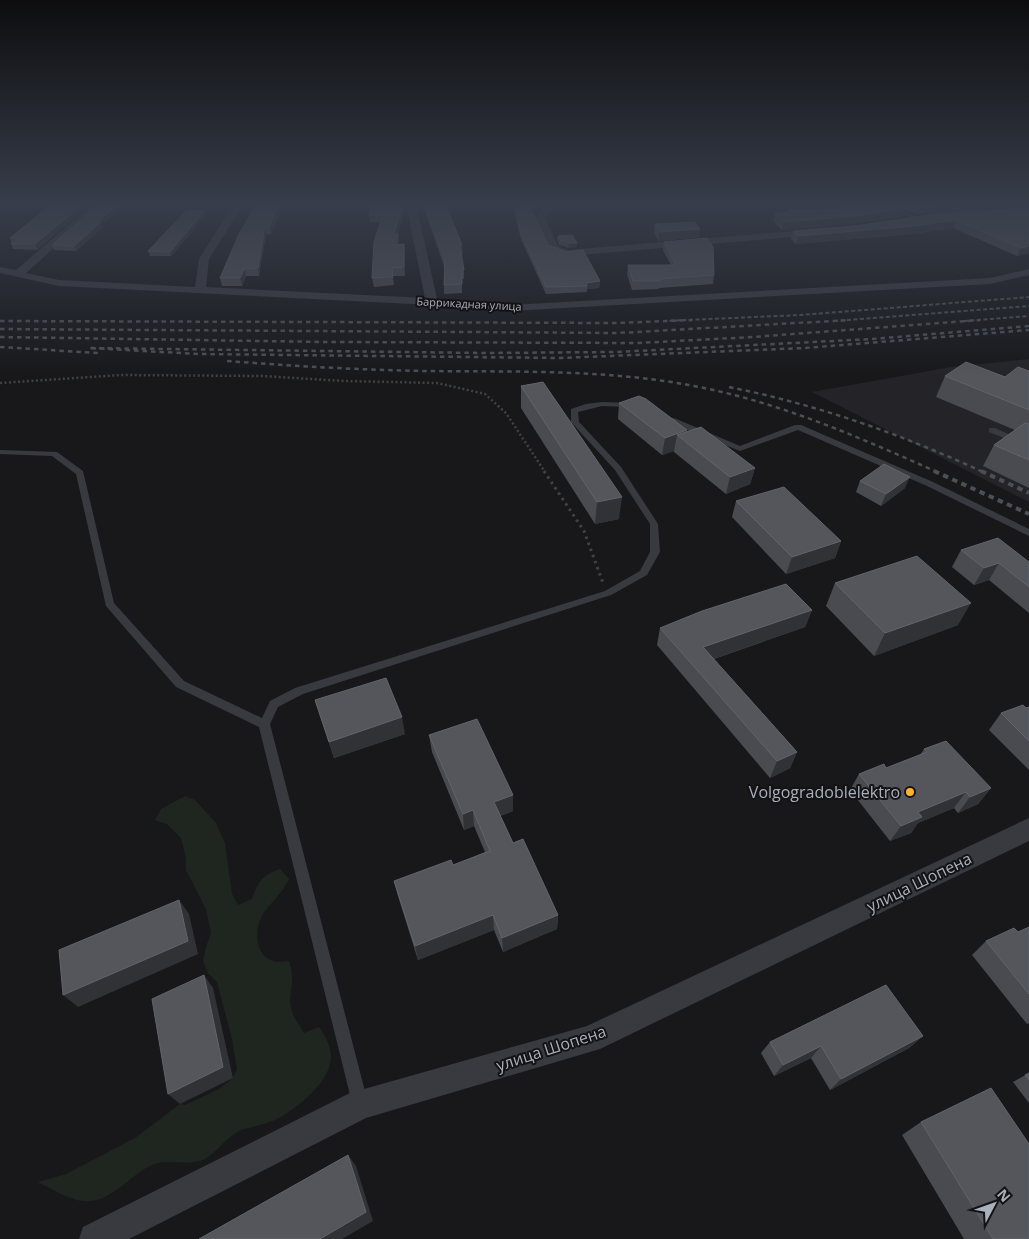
<svg xmlns="http://www.w3.org/2000/svg" width="1029" height="1239" font-family="'Open Sans',sans-serif">
<style>
.built{fill:#242428}
.green{fill:#1e261f}
.lines{fill:none;stroke-linecap:round;stroke-linejoin:round}
.path-far1{stroke:#3f4247;stroke-width:2.5;stroke-dasharray:2 2.5;stroke-linecap:butt}
.path{stroke:#3f4247;stroke-width:3;stroke-dasharray:2.5 4;stroke-linecap:butt}
.service{fill:#393a40;fill-rule:evenodd}
.minor{fill:#393a40;fill-rule:evenodd}
.rail-far2{stroke:#4c4f55;stroke-width:2;stroke-dasharray:4 2.5;stroke-linecap:butt}
.rail-far1{stroke:#4c4f55;stroke-width:2.5;stroke-dasharray:4.5 4;stroke-linecap:butt}
.rail{stroke:#4c4f55;stroke-width:4;stroke-dasharray:5.5 4.5;stroke-linecap:butt}
.wall{fill:#494b50}
.shaded-wall{fill:#313236}
.building{fill:#54565c;stroke:#61646a}
.poi-dot{fill:#fdb32f;stroke:#131316;stroke-width:2}
.labels{text-anchor:middle;stroke-width:4;stroke-linejoin:round;paint-order:stroke}
.far-street-label{font-size:11px;fill:#aab0bb;stroke:#131316}
.near-poi-label{font-size:16px;fill:#aab0bb;stroke:#131316;text-anchor:end}
.near-street-label{font-size:16px;fill:#aab0bb;stroke:#131316}
</style>
<rect width="100%" height="100%" fill="#18181b"/>
<polygon class="built" points="1029,359 1029,502 812,392 951,367"/>
<path class="green" d="M 185,796 L 195,800 L 216,823 L 225,843 L 232,894 L 238,905 L 252,899 C 258,882 262,875 280,869 L 289,879 C 282,894 272,901 263,914 C 254,928 254,955 273,961 C 277,963 284,961 289,961 C 297,983 287,993 291,1008 C 293,1017 299,1025 304,1033 L 319,1027 C 325,1036 330,1044 331,1055 C 333,1081 292,1114 270,1122 C 259,1126 248,1127 237,1132 C 225,1139 217,1152 205,1159 C 189,1167 168,1158 152,1165 C 129,1175 111,1204 83,1201 C 71,1200 49,1188 38,1182 L 66,1174 L 135,1138 L 180,1104 L 185,1105 L 219,1089 L 233,1078 L 237,1069 L 232,1039 L 217,982 L 208,973 L 203,961 L 206,947 L 211,933 L 206,909 L 186,870 L 186,858 L 181,838 L 167,824 L 155,820 L 161,809 Z"/>
<g class="lines">
<polyline class="path-far1" points="0,383 121,375 262,376 344,381 437,383 485,394 506,413 545,472"/>
<polyline class="path" points="544,471 584,531 603,583"/>
<g class="service">
<polygon points="876,203 883,203 923,219 918,220"/>
<polygon points="602,402 632,403 636,405 632,407 602,406 578,412 579,422 621,467 658,524 660,552 647,575 611,595 303,694 278,707 270,724 368,1103 366,1109 360,1111 354,1109 352,1103 259,727 176,687 106,606 76,474 52,456 0,454 0,450 57,452 83,471 114,603 184,681 262,718 270,701 295,688 605,591 640,571 650,552 650,524 615,470 571,422 571,409 586,404"/>
<polygon points="668,418 674,418 740,446 795,425 801,425 933,482 1029,529 1029,536 927,486 798,430 740,451 668,422"/>
<polygon points="989,428 995,428 1029,443 1029,448 989,432"/>
</g>
<g class="minor">
<polygon points="94,203 104,203 26,273 59,280 195,287 199,259 234,203 244,203 209,259 206,287 425,298 406,203 416,203 437,299 510,305 990,278 1029,269 1029,275 990,284 510,311 432,305 59,286 0,273 0,267 16,270"/>
<polygon points="548,203 557,203 545,218 558,246 568,250 817,229 822,232 817,235 567,256 550,250 535,218"/>
<polygon points="1029,818 1029,841 600,1049 366,1118 129,1239 79,1239 83,1227 350,1093 587,1026"/>
</g>
<g class="rail-far2">
<polyline points="663,321 801,315 1029,297"/>
<polyline points="834,321 1029,306"/>
<polyline points="964,321 1029,316"/>
</g>
<g class="rail-far1">
<polyline points="0,321 616,323 692,320"/>
<polyline points="1029,326 872,339 616,352 483,353 89,348 198,354 560,358 805,348 1029,330"/>
<polyline points="0,329 618,333 850,320"/>
<polyline points="0,337 327,342 638,343 753,337 980,320"/>
<polyline points="0,347 98,353"/>
<path d="M 227,361 C 294,366 360,370 427,371 C 517,372 610,369 699,387 C 781,403 861,438 937,472"/>
<path d="M 729,387 C 818,405 901,434 983,472"/>
</g>
<g class="rail">
<polyline points="934,471 1029,514"/>
<polyline points="981,471 1029,493"/>
</g>
</g>
<g class="wall">
<polygon points="55,203 91,203 37,250 13,249 10,238"/>
<polygon points="100,203 127,203 102,224 103,227 76,251 54,250 52,245"/>
<polygon points="422,203 445,203 462,245 463,254 461,254 464,270 464,279 462,279 462,293 444,294 444,266"/>
<polygon points="518,203 535,203 535,209 530,209 548,245 600,281 599,288 587,289 587,292 546,294 521,239 515,215 515,209 518,209"/>
<polygon points="556,203 579,203 578,208 558,210 556,208"/>
<polygon points="852,203 1029,203 1029,206 917,214 906,210 904,216 852,224 782,230 773,221 775,213 789,212 789,210 841,209 842,205"/>
<polygon points="280,205 281,211 271,234 266,234 259,276 246,276 242,286 222,286 220,278"/>
<polygon points="405,208 398,234 399,242 398,244 404,244 405,276 393,276 394,285 374,287 372,278 380,222 370,222 369,214"/>
<polygon points="1029,208 1029,253 1017,256 953,228 912,234 796,244 791,239 793,231 854,226"/>
<polygon points="206,215 171,256 150,256 148,251"/>
<polygon points="655,224 700,229 699,237 658,241 654,232"/>
<polygon points="558,236 577,243 577,247 568,248 559,245 557,240"/>
<polygon points="664,242 714,275 713,284 659,288 659,289 632,290 627,274 628,265 671,265 663,250"/>
<polygon points="1029,371 1029,488 983,466 994,445 1015,430 936,397 945,376 1005,377"/>
<polygon points="521,386 619,519 595,524 521,408"/>
<polygon points="619,403 687,430 687,432 755,468 750,484 726,494 674,452 674,451 662,455 618,419"/>
<polygon points="860,481 905,488 881,506 856,492"/>
<polygon points="736,501 841,541 835,558 786,574 732,517"/>
<polygon points="961,550 1029,562 1029,613 989,580 974,585 952,567"/>
<polygon points="835,583 958,625 874,656 826,606"/>
<polygon points="812,610 805,627 714,659 797,752 790,768 770,778 657,645 660,628"/>
<polygon points="315,700 405,734 334,758"/>
<polygon points="1029,707 1029,770 989,730 1001,713"/>
<polygon points="429,735 513,795 513,811 500,816 513,843 558,915 557,929 503,952 494,930 418,960 398,896 394,881 453,865 485,852 474,826 464,830 432,752"/>
<polygon points="924,749 991,788 978,804 958,813 954,808 918,823 911,833 890,841 850,790 859,774 886,768 920,755"/>
<polygon points="1029,927 1029,1023 1027,1024 972,955 986,941 1018,932"/>
<polygon points="923,1036 909,1048 830,1090 811,1058 774,1076 761,1053 770,1042"/>
<polygon points="1029,1073 1029,1103 1013,1082"/>
<polygon points="921,1122 1029,1239 964,1239 902,1135"/>
</g>
<g class="shaded-wall">
<polygon points="84,203 91,203 37,250 35,244"/>
<polygon points="119,203 127,203 102,224 103,227 76,251 74,246 97,222"/>
<polygon points="276,203 281,203 280,205 281,211 271,234 270,226"/>
<polygon points="404,203 405,203 405,208 395,242 394,234"/>
<polygon points="570,203 579,203 578,208 558,210 559,204"/>
<polygon points="968,203 1029,203 1029,205 917,214 919,207"/>
<polygon points="907,208 904,216 852,224 782,230 784,222"/>
<polygon points="205,210 206,215 171,256 170,252"/>
<polygon points="956,220 953,228 912,234 796,244 798,236"/>
<polygon points="265,226 266,234 259,276 258,268"/>
<polygon points="700,229 699,237 658,241 659,232"/>
<polygon points="398,234 399,242 396,253 396,245"/>
<polygon points="569,243 577,243 577,247 568,248"/>
<polygon points="404,244 405,253 405,276 404,267"/>
<polygon points="462,245 463,254 460,254 460,246"/>
<polygon points="1029,246 1029,253 1017,256 1021,248"/>
<polygon points="244,269 246,276 242,286 240,278"/>
<polygon points="600,281 599,288 587,289 587,286 586,283"/>
<polygon points="687,430 685,442 677,435 674,451 662,455 665,438"/>
<polygon points="755,468 750,484 726,494 730,477"/>
<polygon points="910,477 905,488 881,506 886,494"/>
<polygon points="622,497 619,519 595,524 597,502"/>
<polygon points="841,541 835,558 786,574 792,557"/>
<polygon points="999,563 989,580 974,585 984,568"/>
<polygon points="971,603 958,625 874,656 885,633"/>
<polygon points="812,610 805,627 699,664 703,647"/>
<polygon points="402,717 405,734 334,758 329,742"/>
<polygon points="797,752 790,768 770,778 777,761"/>
<polygon points="991,788 978,804 958,813 970,797"/>
<polygon points="966,792 954,808 918,823 911,833 890,841 901,826 918,812"/>
<polygon points="513,795 513,811 494,818 494,802"/>
<polygon points="473,810 474,826 464,830 463,814"/>
<polygon points="179,900 189,914 198,954 78,1007 63,995"/>
<polygon points="493,915 494,930 418,960 415,946"/>
<polygon points="558,915 557,929 503,952 502,938"/>
<polygon points="204,975 213,988 233,1078 180,1104 168,1094"/>
<polygon points="923,1036 909,1048 830,1090 841,1079"/>
<polygon points="821,1046 811,1058 774,1076 783,1065"/>
<polygon points="348,1155 356,1166 373,1221 342,1239 320,1239"/>
</g>
<g class="building">
<polygon points="55,203 84,203 35,244 11,244 18,239 10,238 37,216"/>
<polygon points="100,203 119,203 97,222 101,222 74,246 52,245"/>
<polygon points="257,203 279,204 270,226 265,226 258,268 244,269 240,278 220,278 239,234"/>
<polygon points="372,203 404,203 394,234 398,234 396,245 404,244 404,267 392,268 393,277 372,278 374,242 383,214 369,214"/>
<polygon points="424,203 445,203 462,245 460,246 464,270 462,270 462,284 444,285 445,260"/>
<polygon points="518,203 528,203 548,245 567,252 583,250 600,281 586,283 587,286 546,287 521,233 515,209 518,209"/>
<polygon points="852,203 894,203 907,208 854,216 784,222 775,213 791,212 789,210 847,209 842,205"/>
<polygon points="909,203 968,203 919,207"/>
<polygon points="1029,208 1029,246 1021,248 956,220 914,226 798,236 793,231 854,226 936,214"/>
<polygon points="187,210 205,210 170,252 148,251"/>
<polygon points="695,222 700,229 659,232 655,224"/>
<polygon points="572,235 577,243 569,243 560,240 558,236"/>
<polygon points="707,238 713,247 714,275 660,279 660,281 633,281 628,265 676,265 664,242"/>
<polygon points="966,362 1005,377 1018,367 1029,371 1029,410 945,376"/>
<polygon points="543,382 622,497 597,502 521,386"/>
<polygon points="639,396 646,399 687,430 665,438 619,403"/>
<polygon points="1025,423 1029,424 1029,460 994,445"/>
<polygon points="701,427 755,468 730,477 677,435"/>
<polygon points="884,464 910,477 886,494 860,481"/>
<polygon points="784,487 841,541 792,557 736,501"/>
<polygon points="998,538 1029,562 1029,587 999,563 984,568 961,550"/>
<polygon points="917,556 971,603 885,633 835,583"/>
<polygon points="786,584 812,610 703,647 797,752 777,761 660,628 702,611"/>
<polygon points="386,678 402,717 329,742 315,700"/>
<polygon points="1023,705 1026,708 1029,707 1029,741 1001,713"/>
<polygon points="477,719 513,795 494,802 513,843 523,839 558,915 502,938 493,915 415,946 394,881 451,860 453,865 490,851 473,810 463,814 429,735"/>
<polygon points="946,741 991,788 970,797 966,792 918,812 922,817 901,826 859,774 884,764 886,768 927,752 924,749"/>
<polygon points="179,900 188,941 63,995 59,950"/>
<polygon points="1029,927 1029,994 986,941 1014,928 1018,932"/>
<polygon points="204,975 223,1067 168,1094 152,999"/>
<polygon points="886,985 923,1036 841,1079 821,1046 783,1065 770,1042"/>
<polygon points="1029,1073 1029,1080 1025,1075"/>
<polygon points="991,1088 1029,1144 1029,1239 993,1239 921,1122"/>
<polygon points="348,1155 366,1212 320,1239 199,1239"/>
</g>
<linearGradient id="sky" x2="0" y2="1"><stop stop-color="#0d0d0f"/><stop offset="0.54" stop-color="#373d4a"/><stop offset="1" stop-color="#373d4a" stop-opacity="0"/></linearGradient>
<rect width="1029" height="377" fill="url(#sky)"/>
<circle class="poi-dot" cx="910" cy="792" r="5"/>
<g class="labels">
<g class="far-street-label">
<text transform="translate(469 304) rotate(3)" y="4">Баррикадная улица</text>
</g>
<g class="near-poi-label">
<text x="900" y="798">Volgogradoblelektro</text>
</g>
<g class="near-street-label">
<text transform="translate(919 882) rotate(-26)" y="6">улица Шопена</text>
<text transform="translate(551 1048) rotate(-18)" y="6">улица Шопена</text>
</g>
</g>
<g transform="translate(994 1204) rotate(49)" stroke="#131316" stroke-width="4" paint-order="stroke">
<path d="M0-4L9 19L0 12L-9 19Z" fill="#aab0bb"/>
<text y="-8" font-size="14" font-weight="bold" text-anchor="middle" fill="#aab0bb">N</text>
</g>
</svg>
